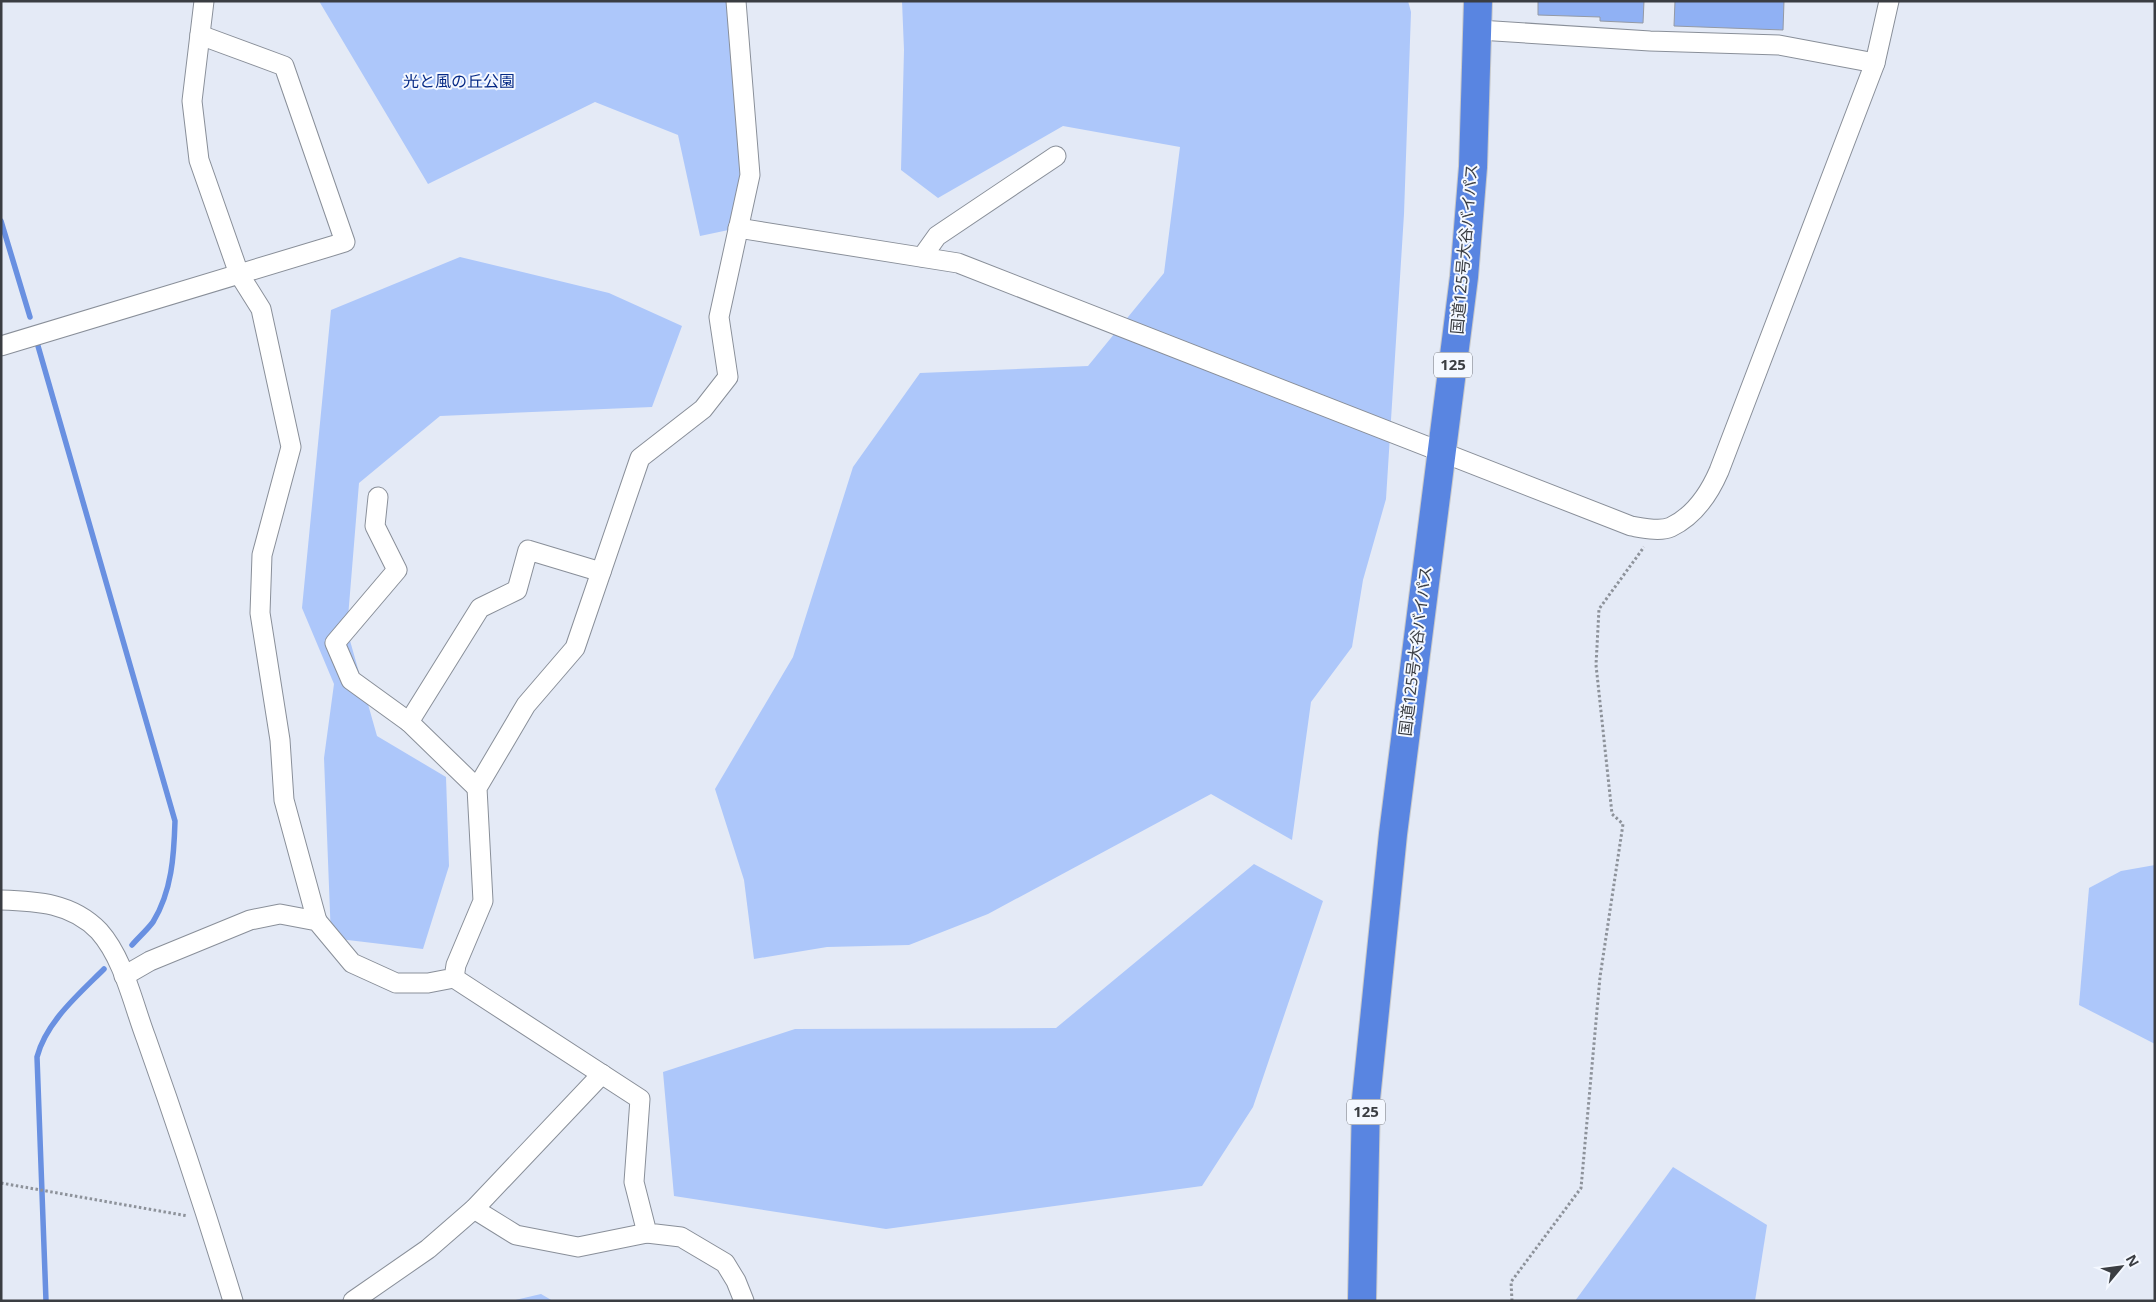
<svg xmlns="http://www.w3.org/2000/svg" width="2156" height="1302" font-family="'Noto Sans','Noto Sans JP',sans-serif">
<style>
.green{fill:#adc7fa}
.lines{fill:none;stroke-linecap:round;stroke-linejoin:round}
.stream{stroke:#6990e1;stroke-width:5.5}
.building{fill:#90b1f4;stroke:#949aa5}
.minor-casing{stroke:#898f99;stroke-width:21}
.highway-casing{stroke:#c8c9ca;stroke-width:30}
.path{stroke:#8d929a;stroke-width:3;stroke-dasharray:2.5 2.5;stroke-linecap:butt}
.minor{stroke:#fff;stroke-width:19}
.highway{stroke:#5985e1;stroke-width:28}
.labels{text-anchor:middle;stroke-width:4;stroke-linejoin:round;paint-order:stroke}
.shield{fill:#f4f8ff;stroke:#72757b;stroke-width:1}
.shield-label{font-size:15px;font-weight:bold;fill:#3a3d42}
.park-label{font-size:16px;fill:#062a86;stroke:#f4f8ff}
.street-label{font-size:16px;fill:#3a3d42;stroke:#f4f8ff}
</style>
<rect width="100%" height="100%" fill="#e4eaf6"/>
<g class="green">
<polygon points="319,1 736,1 750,175 738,228 700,236 678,135 595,102 428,184"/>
<polygon points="902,1 1408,1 1411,12 1404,214 1386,499 1363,580 1352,647 1311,702 1292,840 1211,794 988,914 909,945 827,947 754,959 744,880 715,789 793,657 853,467 920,373 1088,366 1164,273 1180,147 1063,126 938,198 901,170 904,50"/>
<polygon points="460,257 609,293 682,326 652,407 440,416 359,483 347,630 377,736 446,777 449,866 423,949 331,938 324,758 334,684 302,608 331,310"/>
<polygon points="1254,864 1323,901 1253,1107 1202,1186 886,1229 674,1196 663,1072 795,1029 1056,1028"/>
<polygon points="2155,865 2155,1044 2079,1005 2089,888 2121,871"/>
<polygon points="1673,1167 1767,1225 1755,1301 1575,1301"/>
<polygon points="541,1294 553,1301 511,1301"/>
</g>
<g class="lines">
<g class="stream">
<polyline points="1,221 30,317"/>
<path d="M 38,346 L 175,821 C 174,855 172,891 153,922 C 147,930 139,937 132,945"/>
<path d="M 46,1301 L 37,1057 C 46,1022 79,994 104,969"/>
</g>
</g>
<g class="building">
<polygon points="1538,1 1644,1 1643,23 1600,21 1600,17 1538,15"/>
<polygon points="1675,1 1784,1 1783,30 1674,26"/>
</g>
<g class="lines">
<g class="minor-casing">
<g id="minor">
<polyline points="204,1 192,101 199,160 239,274 261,309 291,447 262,555 260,613 280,740 284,800 317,921"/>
<polyline points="1479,30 1650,41 1779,45 1875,63"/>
<path d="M 738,228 L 958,263 L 1631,526 C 1643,528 1660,532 1671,527 C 1694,516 1709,494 1719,471 L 1875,63 L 1889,1"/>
<polyline points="922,257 937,236 1056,156"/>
<polyline points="1,346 345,242 284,66 200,35"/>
<polyline points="378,497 375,526 397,570 335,643 351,680 409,722"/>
<polyline points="477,788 409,722 480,608 517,590 528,550 601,572"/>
<path d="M 1,900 C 37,901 72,903 99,931 C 124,959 133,1004 146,1038 C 177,1125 206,1212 233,1301"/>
<polyline points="124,976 150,961 250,920 280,914 317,921 352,963 396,983 428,983 454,978 456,965 483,901 477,788 526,705 575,648 640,458 703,409 728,377 719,317 750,175 736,1"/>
<polyline points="454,978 640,1099 634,1182 647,1233 681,1237 725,1263 736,1281 744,1301"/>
<polyline points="474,1209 516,1235 578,1247 647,1233"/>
<polyline points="353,1301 428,1249 474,1209 602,1074"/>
</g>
</g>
<g class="highway-casing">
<polyline id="highway" points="1362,1301 1366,1099 1393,834 1464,277 1473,167 1478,1"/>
</g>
<g class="path">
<polyline points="1,1183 188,1216"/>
<polyline points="1512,1301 1511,1282 1581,1188 1600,977 1623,824 1612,814 1596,665 1599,609 1644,547"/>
</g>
<use href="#minor" class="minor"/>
<use href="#highway" class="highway"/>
</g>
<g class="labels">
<g class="shield">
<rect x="1434" y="352.5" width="38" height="25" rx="4"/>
<rect x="1347" y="1099.5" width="38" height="25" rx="4"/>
</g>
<g class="shield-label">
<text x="1453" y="370">125</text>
<text x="1366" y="1117">125</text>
</g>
<g class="park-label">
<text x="459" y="87">光と風の丘公園</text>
</g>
<g class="street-label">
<text transform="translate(1464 249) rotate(-85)" y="6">国道125号大谷バイパス</text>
<text transform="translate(1415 651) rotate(-83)" y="6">国道125号大谷バイパス</text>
</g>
</g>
<rect width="2156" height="1302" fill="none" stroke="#3a3d42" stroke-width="5"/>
<g transform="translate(2121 1267) rotate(61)" stroke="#f4f8ff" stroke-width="4" paint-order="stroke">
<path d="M0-4L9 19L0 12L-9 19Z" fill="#3a3d42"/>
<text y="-8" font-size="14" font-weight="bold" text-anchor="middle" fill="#3a3d42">N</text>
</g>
</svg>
